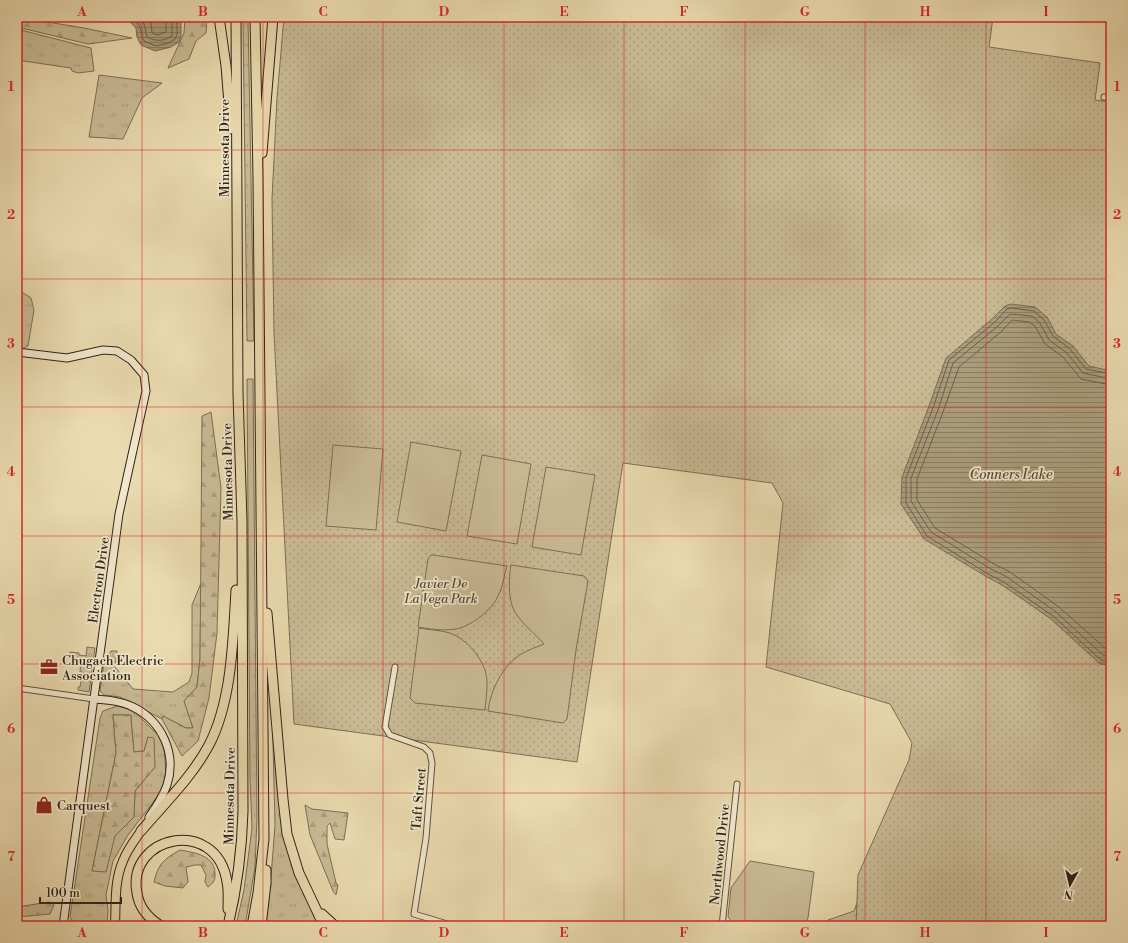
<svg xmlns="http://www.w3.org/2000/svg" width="1128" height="943" font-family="'Libre Bodoni',serif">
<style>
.grass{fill:url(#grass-tufts);stroke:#7c6f56;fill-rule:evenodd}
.forest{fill:url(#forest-firs);stroke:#7c6f56}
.park{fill:url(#park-dots);stroke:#7c6f56}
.pitch{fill:#cabb95;stroke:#7c6f56}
.water{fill:url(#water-rules);stroke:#796c54}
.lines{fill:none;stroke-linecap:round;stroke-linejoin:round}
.shore{stroke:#6c604a;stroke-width:1}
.street-casing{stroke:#5e513e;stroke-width:7}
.secondary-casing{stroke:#2f2318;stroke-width:9}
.primary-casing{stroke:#2f2318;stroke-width:10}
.highway-casing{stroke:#2f2318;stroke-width:11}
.street{stroke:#f1e7cb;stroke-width:5}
.secondary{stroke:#f1e7cb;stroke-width:7}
.primary{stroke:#eadaaf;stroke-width:8}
.highway{stroke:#eadaaf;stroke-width:9}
.grid{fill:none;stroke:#d62828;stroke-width:1;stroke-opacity:0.55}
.labels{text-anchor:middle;stroke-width:3.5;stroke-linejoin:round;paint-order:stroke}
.street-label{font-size:13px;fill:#2f2318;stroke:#f1e7cb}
.park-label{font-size:13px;font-style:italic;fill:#564937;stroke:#f1e7cb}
.poi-label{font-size:13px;fill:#2f2318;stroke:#f1e7cb;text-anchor:start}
.water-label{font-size:14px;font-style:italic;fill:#5a4d3b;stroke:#f1e7cb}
.neatline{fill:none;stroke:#d62828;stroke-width:1.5}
.grid-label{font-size:13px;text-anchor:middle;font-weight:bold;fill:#d62828}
</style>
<defs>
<pattern id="grass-tufts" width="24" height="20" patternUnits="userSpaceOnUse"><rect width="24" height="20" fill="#cabb95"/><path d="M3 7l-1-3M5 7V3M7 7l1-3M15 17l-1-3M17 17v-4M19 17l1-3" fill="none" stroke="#aea080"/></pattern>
<pattern id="forest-firs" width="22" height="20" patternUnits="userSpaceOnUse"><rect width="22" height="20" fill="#cabb95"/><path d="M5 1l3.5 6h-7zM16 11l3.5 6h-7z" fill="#aea080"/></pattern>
<pattern id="park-dots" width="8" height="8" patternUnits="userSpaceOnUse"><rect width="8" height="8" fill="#cabb95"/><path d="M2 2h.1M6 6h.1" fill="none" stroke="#aea080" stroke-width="1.8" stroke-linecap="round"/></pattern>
<pattern id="water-rules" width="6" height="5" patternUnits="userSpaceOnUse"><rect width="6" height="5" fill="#aa9c7c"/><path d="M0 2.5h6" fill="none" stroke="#8b7f65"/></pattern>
</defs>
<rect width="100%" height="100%" fill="#eadaaf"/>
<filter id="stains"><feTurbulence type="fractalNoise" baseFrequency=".005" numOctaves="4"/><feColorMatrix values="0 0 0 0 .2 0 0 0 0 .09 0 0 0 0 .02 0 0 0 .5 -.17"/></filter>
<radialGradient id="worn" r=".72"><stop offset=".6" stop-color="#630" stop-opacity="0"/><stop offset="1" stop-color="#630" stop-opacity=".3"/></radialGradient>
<g class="grass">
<polygon points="243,17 248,17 254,341 247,341"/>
<polygon points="17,29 91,48 94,71 78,73 72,71 71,68 17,60"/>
<polygon points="99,75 162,83 142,98 123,139 89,137"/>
<polygon points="17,289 31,298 34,310 28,346 20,350 17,350"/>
<polygon points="247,379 253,379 257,818 255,867 245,926 236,926 244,890 252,828 250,780"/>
<polygon points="201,583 200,659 197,687 184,701 193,728 186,728 163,716 162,719 120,697 104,695 100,691 104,663 111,651 117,651 115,667 133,689 173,692 189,682 192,673 192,605"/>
<polygon points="87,647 95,648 89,692 78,690 78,687 80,687 82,672 80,672 81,659 69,658 70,652 79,653 79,655 86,656"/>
<polygon points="272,700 284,827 321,926 265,926 271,877 275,826"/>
<path d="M 117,706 L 128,709 L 138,715 L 159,736 L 164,747 L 166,773 L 164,788 L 128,835 L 113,861 L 106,895 L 108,910 L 107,926 L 75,926 L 70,917 L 100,718 L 103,711 ZM 113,715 L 131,715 C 131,728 134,739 133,752 L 144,751 L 148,737 L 155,767 L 135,791 L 134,817 L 115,836 L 92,871 L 116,753 Z"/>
<polygon points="870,867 867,926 821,926 828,920 854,911"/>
</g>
<g class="forest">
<polygon points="17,17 84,28 132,38 88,44 17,27"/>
<polygon points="185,17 207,17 206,33 196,41 189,59 168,68 184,33"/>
<polygon points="211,412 221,488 217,633 209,698 198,741 182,756 162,719 163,716 186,728 193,728 184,701 197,687 200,659 202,416"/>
<path d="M 113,715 L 131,715 C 131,727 133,739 134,752 L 144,751 L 148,737 L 154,738 L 155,767 L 135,791 L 134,817 L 115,836 L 106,872 L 92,871 L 116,753 Z"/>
<polygon points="305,805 312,809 348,813 344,840 335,839 330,823 327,826 327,844 336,883 338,885 336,895 333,891 310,835"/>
<path d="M 180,850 C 197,853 216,856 215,876 C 215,881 212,884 208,887 L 205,882 L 206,875 L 201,865 L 195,865 L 186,867 L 188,882 L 183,888 L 165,886 L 154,882 C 158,864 164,859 180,850 Z"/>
<polygon points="49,902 54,905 50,914 17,917 17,907"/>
</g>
<polygon class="park" points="284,17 993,17 989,47 1100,63 1095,100 1111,102 1111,926 856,926 858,875 909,760 912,743 890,704 766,667 783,503 772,483 623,463 577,762 294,724 274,333 272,199 277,98"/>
<g class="pitch">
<polygon points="411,442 461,451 446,531 397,522"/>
<polygon points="333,445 383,449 376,530 326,526"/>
<polygon points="482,455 531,464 517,544 467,536"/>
<polygon points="546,467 595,475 581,555 532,547"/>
<path d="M 431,555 L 433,555 L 507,566 C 504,575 503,587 498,596 C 493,609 469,628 455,629 C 442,631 430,629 418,627 L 428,559 Z"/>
<path d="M 511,565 L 584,576 L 588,581 L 576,650 L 567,719 L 563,723 L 488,711 C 491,689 502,667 521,654 C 528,650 537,647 544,644 C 535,633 518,621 513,608 C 508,596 509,577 511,565 Z"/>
<path d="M 419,628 C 429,630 440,630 450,633 C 466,639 479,654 485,670 C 489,682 486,698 485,710 L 415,703 L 410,698 Z"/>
<polygon points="750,861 814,872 808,918 804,926 736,926 728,917 731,888"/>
</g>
<g class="water">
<polygon points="129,17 181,17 181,36 179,42 171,47 155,51 141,45 137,37 136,28 130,22"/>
<polygon points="1011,304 1035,307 1047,317 1056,334 1073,346 1089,366 1111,371 1111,665 1100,664 1051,619 1002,585 987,577 924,539 901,504 902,477 929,406 946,358 992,319 1005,306"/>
</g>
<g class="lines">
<g class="shore">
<path d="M 133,17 C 135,21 137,22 139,25 C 142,30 141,36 144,41 L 156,46 L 169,43 L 175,39 L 177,35 L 177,17"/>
<path d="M 139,17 L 144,24 L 147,37 C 156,42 164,41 172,36 L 172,17"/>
<polyline points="147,17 151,23 152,33 157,35 166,32 166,17"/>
<polyline points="1111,374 1086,369 1070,349 1053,336 1044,320 1034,311 1011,308 1007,309 995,322 949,360 933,408 906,478 906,503 927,536 988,574 1004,582 1053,616 1101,660 1111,661"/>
<polyline points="1111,379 1083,373 1067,353 1049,340 1040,323 1032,316 1010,314 998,326 953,363 938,410 911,478 911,501 931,532 991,569 1007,577 1056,612 1103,655 1111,656"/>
<polyline points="1111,385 1081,379 1063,357 1045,344 1035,326 1029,322 1012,320 1002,331 959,367 943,412 917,479 917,500 935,528 994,564 1010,572 1059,607 1106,649 1111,650"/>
</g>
<g class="street-casing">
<g id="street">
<polyline points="1104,97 1111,98"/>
<polyline points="395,667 385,727 390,735 424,747 430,753 432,763 426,838 414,914 454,926"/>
<polyline points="17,688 94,699"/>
<polyline points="722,926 737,784"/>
</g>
</g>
<g class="secondary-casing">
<g id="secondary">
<polyline points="17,352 67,358 103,350 117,351 131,360 144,375 146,391 119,514 63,926"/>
<path d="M 94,699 C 107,700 121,701 133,707 C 162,721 177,754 167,785 C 163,797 156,807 149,817"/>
</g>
</g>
<g class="primary-casing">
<path id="primary" d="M 115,926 C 116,905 114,881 123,861 C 127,850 134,841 141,831"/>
</g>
<g class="highway-casing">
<g id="highway">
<polyline points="219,17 226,66 231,129"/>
<polyline points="262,153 273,17"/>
<polyline points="267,613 283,799 287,834 299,873 324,926"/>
<path d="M 141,831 C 164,804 192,777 209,745 C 232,701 233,640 236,590"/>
<polyline points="322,914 335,926"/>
<path d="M 161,926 C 148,918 139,908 137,893 C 126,835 217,816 227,882 C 229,891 228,900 228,909"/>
<path d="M 228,926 C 237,888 242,850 243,811 L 242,521 L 238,393 L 236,17"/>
<polyline points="252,926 258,893 264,839 258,178 255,17"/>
<polyline points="261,926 266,883 266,870"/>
</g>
</g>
<use href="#street" class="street"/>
<use href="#secondary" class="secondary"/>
<use href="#primary" class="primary"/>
<use href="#highway" class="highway"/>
</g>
<path class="grid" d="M 142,17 L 142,926M 263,17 L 263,926M 383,17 L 383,926M 504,17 L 504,926M 624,17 L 624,926M 745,17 L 745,926M 865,17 L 865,926M 986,17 L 986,926M 17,150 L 1111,150M 17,279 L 1111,279M 17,407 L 1111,407M 17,536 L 1111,536M 17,664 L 1111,664M 17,793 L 1111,793"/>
<defs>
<g id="office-bare" transform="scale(1.38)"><path d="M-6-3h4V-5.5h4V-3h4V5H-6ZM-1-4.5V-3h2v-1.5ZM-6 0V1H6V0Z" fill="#8f2418" stroke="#f1e7cb" stroke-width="2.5" paint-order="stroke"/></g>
<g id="shop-bare" transform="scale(1.38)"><path d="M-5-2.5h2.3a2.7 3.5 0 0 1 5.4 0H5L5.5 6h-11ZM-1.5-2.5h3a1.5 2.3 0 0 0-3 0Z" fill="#8f2418" stroke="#f1e7cb" stroke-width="2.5" paint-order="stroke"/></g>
</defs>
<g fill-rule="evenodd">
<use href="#office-bare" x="49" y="667"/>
<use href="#shop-bare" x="44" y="805"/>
</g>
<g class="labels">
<g class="street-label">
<text transform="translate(224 148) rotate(-90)" y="5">Minnesota Drive</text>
<text transform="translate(227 472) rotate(-91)" y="5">Minnesota Drive</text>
<text transform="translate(98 580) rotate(-82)" y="5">Electron Drive</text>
<text transform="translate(229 796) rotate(-89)" y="5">Minnesota Drive</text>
<text transform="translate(418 799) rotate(-85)" y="5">Taft Street</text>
<text transform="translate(719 854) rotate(-84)" y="5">Northwood Drive</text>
</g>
<g class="park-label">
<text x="441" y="588">Javier De<tspan x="441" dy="15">La Vega Park</tspan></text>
</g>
<g class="poi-label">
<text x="62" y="665">Chugach Electric<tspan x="62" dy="15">Association</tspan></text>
<text x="57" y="810">Carquest</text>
</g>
<g class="water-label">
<text x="1011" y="479">Conners Lake</text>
</g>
</g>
<rect width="1128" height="943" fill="none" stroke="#eadaaf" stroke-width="44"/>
<g transform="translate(1070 885) rotate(188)" stroke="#f1e7cb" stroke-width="3" paint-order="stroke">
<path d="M0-3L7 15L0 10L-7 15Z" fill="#2f2318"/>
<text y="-6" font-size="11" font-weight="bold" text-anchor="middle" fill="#2f2318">N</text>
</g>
<path d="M40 897v6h81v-6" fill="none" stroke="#2f2318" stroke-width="2"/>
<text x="46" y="897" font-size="12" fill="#2f2318" stroke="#f1e7cb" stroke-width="3" paint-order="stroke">100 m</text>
<rect x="22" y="22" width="1084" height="899" class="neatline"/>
<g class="grid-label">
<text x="82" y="16">A</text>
<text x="203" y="16">B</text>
<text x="323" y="16">C</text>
<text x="444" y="16">D</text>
<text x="564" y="16">E</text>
<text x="684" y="16">F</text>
<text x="805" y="16">G</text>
<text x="925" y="16">H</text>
<text x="1046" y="16">I</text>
<text x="11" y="91">1</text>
<text x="1117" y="91">1</text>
<text x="11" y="219">2</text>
<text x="1117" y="219">2</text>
<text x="11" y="348">3</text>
<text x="1117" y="348">3</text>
<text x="11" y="476">4</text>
<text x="1117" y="476">4</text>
<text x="11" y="604">5</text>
<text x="1117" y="604">5</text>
<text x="11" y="733">6</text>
<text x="1117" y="733">6</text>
<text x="11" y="861">7</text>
<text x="1117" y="861">7</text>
<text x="82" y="937">A</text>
<text x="203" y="937">B</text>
<text x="323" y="937">C</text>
<text x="444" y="937">D</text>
<text x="564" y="937">E</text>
<text x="684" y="937">F</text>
<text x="805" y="937">G</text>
<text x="925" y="937">H</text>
<text x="1046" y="937">I</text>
</g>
<rect width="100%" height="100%" filter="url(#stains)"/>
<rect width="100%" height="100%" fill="url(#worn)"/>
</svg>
